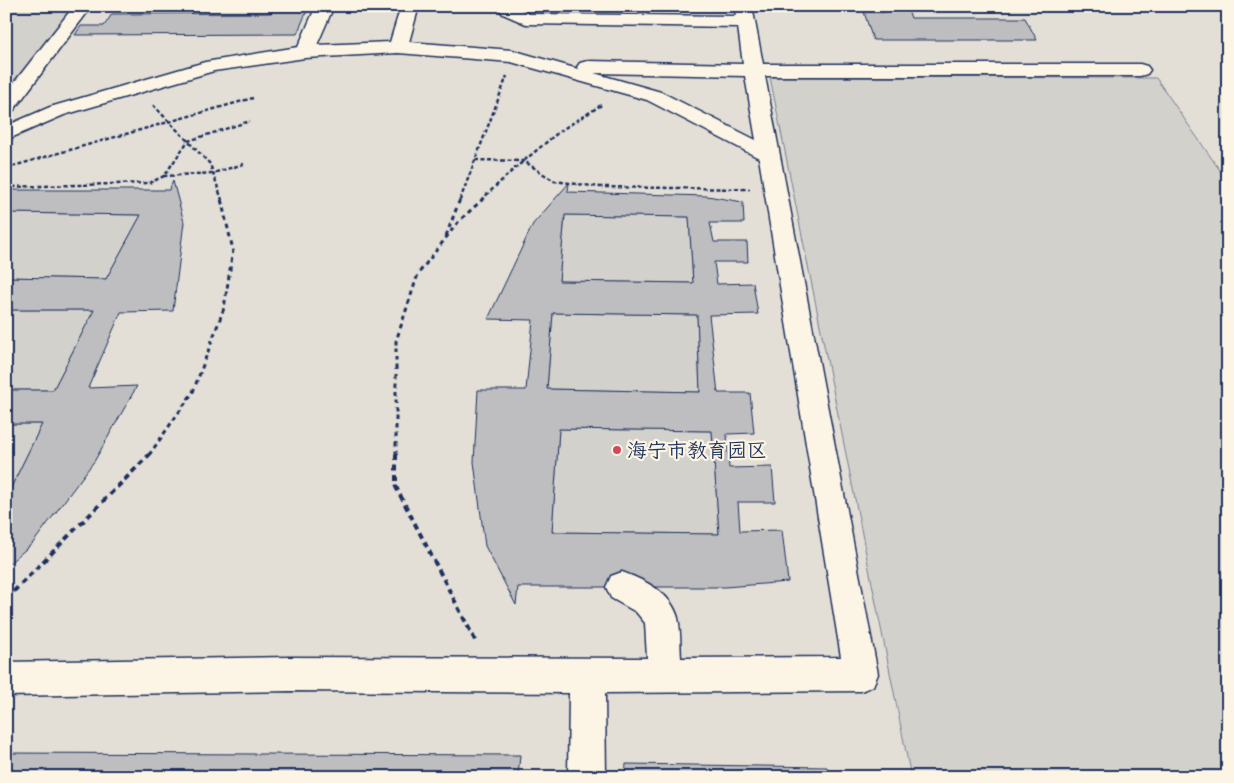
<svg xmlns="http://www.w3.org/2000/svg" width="1234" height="783" font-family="'Indie Flower','LXGW WenKai TC',sans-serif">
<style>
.built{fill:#e3dfd6}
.green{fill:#d3d1cc;stroke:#778095}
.building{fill:#bebec0;stroke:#1b2f5e;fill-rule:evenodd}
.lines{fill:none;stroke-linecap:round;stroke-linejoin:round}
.minor-casing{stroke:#1b2f5e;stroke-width:3}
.path-far2{stroke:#1b2f5e;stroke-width:2.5;stroke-dasharray:4 2.5;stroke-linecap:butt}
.path-far1{stroke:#1b2f5e;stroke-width:3;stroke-dasharray:4.5 4;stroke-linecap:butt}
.path{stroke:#1b2f5e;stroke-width:4;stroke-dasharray:6 4.5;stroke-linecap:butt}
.minor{fill:#fcf5e5;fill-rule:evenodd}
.poi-dot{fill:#d1495b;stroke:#fcf5e5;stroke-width:2}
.labels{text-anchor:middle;stroke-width:4.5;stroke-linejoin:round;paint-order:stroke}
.poi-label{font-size:20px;fill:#1b2f5e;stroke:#fcf5e5;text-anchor:start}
</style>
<rect width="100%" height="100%" fill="#f3ede0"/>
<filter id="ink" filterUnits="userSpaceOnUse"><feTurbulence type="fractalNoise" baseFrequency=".02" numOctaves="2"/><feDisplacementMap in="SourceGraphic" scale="10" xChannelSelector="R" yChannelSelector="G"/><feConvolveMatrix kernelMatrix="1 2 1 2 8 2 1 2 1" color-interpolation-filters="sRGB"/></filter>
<g filter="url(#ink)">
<rect class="built" x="6" y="6" width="1222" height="771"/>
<g class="green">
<polygon points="6,6 83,6 6,107"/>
<polygon points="770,77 1156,78 1228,182 1228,777 911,777"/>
<polygon points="9,213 141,215 106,279 6,277 6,217"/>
<polygon points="565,215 689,217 693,283 559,281"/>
<polygon points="6,310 94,310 53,390 6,390"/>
<polygon points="553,313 697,315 700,392 547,389"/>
<polygon points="6,424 42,424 6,498"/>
<polygon points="559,429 712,431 719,534 552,532"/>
</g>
<g class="building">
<polygon points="275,6 309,6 297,34 75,35 81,26 104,26 112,14 271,13"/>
<polygon points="551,6 697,6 697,8 551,9"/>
<polygon points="882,6 906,6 911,18 1025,18 1037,40 873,40 864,12 885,12"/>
<polygon points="173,181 184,222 173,311 121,312 88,388 137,386 95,460 33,543 6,566 6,498 42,424 6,424 6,390 53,390 94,310 6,310 6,277 106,279 141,215 9,213 6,217 6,190 169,190"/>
<path d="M 569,183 L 568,192 L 707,196 L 743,202 L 744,223 L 710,223 L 714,242 L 747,242 L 748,262 L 714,262 L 717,284 L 753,283 L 758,314 L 709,315 L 718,393 L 750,393 L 754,433 L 727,434 L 729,468 L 772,467 L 775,502 L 738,502 L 740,531 L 782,530 L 788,582 L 725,587 L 518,587 L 516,605 L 485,546 L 474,462 L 478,390 L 526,390 L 533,320 L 488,319 L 533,224 ZM 565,215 L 689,217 L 693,283 L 559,281 ZM 553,313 L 697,315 L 700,392 L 547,389 ZM 559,429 L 712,431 L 719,534 L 552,532 Z"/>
<polygon points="6,753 520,755 518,777 6,777"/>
<polygon points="626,764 827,767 828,777 625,777"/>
</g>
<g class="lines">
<g class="minor-casing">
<g id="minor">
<polygon points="74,6 92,6 13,111 6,113 6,93"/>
<path d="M 316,6 L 334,6 L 317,45 L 390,42 L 401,6 L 419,6 L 409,42 L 512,50 L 578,69 L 577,67 L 580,63 L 587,61 L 743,64 L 738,27 L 526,24 L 503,14 L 500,10 L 501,6 L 519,6 L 518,8 L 529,14 L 736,16 L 734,6 L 752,6 L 763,64 L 1140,64 L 1147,66 L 1150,70 L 1147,74 L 1140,76 L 765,76 L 878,674 L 873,686 L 861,691 L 605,693 L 606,777 L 568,777 L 569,693 L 289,691 L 6,696 L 6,662 L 289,657 L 647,658 L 645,623 L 636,612 L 611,598 L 606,587 L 611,576 L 622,572 C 644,580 671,592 678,618 C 681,631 680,645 681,658 L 841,657 L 759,158 L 647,100 L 511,62 L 398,53 L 305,58 L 214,71 L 64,115 L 6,140 L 6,126 L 50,107 L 205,62 L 298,47 ZM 594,73 L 745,76 L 756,140 L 661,92 Z"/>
</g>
</g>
<g class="path-far2">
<polyline points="153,105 210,164 222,200"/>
<polyline points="475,160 524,161 554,181 600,187 750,189"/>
<polyline points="244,164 213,173 164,176 188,141 250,121"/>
<polyline points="6,168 253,98"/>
<polyline points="6,187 149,183 164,176"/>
<polyline points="460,200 507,76"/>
<polyline points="481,200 514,169 560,131 603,104"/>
</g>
<g class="path-far1">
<polyline points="446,236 460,199"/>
<polyline points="149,455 193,392 224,308 233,250 221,199"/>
<polyline points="396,455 396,341 418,274 459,221 483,199"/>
</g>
<g class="path">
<polyline points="396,454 396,487 477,644"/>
<polyline points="6,599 150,454"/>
</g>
<use href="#minor" class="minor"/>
</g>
</g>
<circle class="poi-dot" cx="617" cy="450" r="5"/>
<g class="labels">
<g class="poi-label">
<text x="627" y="457">海宁市教育园区</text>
</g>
</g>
<rect width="1234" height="783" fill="none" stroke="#fcf5e5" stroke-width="25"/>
<rect x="12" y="12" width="1209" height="758" fill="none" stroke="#1b2f5e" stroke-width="2" filter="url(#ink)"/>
</svg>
